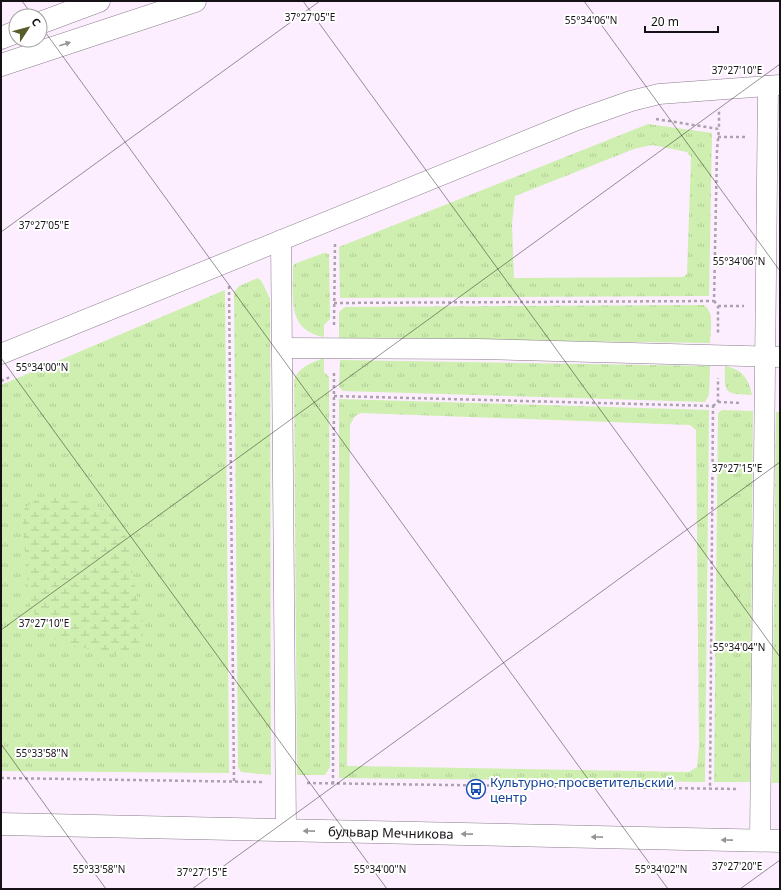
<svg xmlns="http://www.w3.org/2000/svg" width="781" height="890" font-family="'Noto Sans',sans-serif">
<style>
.grass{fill:url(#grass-tufts);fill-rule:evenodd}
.wetland{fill:url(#wetland-marsh)}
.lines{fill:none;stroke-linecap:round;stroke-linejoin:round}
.minor-casing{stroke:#897d8b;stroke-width:21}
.tertiary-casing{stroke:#897d8b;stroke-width:23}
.secondary-casing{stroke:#897d8b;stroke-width:23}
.path{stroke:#aca1ad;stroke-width:2.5;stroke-dasharray:3 3;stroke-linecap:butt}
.minor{stroke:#fff;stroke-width:20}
.tertiary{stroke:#fff;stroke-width:22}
.secondary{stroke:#fff;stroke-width:22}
.oneway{fill:#969496}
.ticks{fill:none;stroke:#161116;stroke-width:1;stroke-opacity:0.45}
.labels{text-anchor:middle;stroke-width:4;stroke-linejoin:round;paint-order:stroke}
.transit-label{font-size:13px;fill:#164399;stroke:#fff;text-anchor:start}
.street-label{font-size:13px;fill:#161116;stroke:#fff}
.ticks-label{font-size:10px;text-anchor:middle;fill:#161116;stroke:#fff;stroke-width:4;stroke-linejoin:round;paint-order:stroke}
</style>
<defs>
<pattern id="grass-tufts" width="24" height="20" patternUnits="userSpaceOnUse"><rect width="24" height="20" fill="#ceefaf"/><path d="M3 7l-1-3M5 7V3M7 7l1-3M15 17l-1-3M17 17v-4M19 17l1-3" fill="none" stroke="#b0cc96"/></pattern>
<pattern id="wetland-marsh" width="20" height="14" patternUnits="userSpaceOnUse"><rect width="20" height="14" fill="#ceefaf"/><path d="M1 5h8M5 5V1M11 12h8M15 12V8" fill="none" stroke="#b0cc96"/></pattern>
</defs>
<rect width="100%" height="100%" fill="#fceefe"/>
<g class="grass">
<path d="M 648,124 L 712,133 L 709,296 L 340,298 L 339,247 ZM 652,145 L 687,152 L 691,157 L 687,274 L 683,277 L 514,278 L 512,224 L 515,196 L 634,149 Z"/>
<path d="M 324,253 L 329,254 L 330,319 L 324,325 L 324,337 C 287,331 293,298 293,269 L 294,264 Z"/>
<polygon points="258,278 262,282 270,299 271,775 241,772 238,767 234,292 239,286"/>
<polygon points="225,290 229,773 1,771 1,385"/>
<path d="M 704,305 C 715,313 710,331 710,343 L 339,338 L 339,312 L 345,307 Z"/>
<path d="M 324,358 L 324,372 L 329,377 L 330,767 L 325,775 L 297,775 L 294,380 C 300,366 311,363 324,358 Z"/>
<polygon points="340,360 710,366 709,395 705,402 343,391 339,387"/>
<path d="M 725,366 C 742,369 749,379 752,395 C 725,394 724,394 725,366 Z"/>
<path d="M 339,399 L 709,410 L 705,782 L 339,778 ZM 361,413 L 690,425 L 696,430 L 699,746 L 697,767 L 689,772 L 347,766 L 350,425 L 355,416 Z"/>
<polygon points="722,410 753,411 750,782 714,782 718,413"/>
<polygon points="776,412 780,412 780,783 772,783"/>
</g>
<polygon class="wetland" points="57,496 103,509 116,521 128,540 133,577 144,630 140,647 119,655 60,643 41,627 30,604 23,530 23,510 38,498"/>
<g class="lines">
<g class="minor-casing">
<g id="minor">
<polyline points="281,240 286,830"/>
<polyline points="282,348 478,349 780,357"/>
<polyline points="1,354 577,120 631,101 659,94 780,85"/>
<polyline points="760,840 768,86"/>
</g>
</g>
<g class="tertiary-casing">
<g id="tertiary">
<path id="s1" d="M 1,824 L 780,841"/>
</g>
</g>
<g class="secondary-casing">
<g id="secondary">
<polyline points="40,23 99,1"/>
<polyline points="1,38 16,32"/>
<polyline points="1,65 195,1"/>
</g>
</g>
<g class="path">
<polyline points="656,119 719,129 719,111"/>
<polyline points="718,137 746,137"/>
<polyline points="229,286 234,782"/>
<polyline points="714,301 718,306 718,333"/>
<polyline points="334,303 714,301 717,150 719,129"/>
<polyline points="718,306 744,306"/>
<polyline points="334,325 335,244"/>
<polyline points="1,381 12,376"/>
<polyline points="334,396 713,406 710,789"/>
<polyline points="718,402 742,403"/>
<polyline points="713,406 718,402 718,378"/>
<polyline points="1,778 262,782"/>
<polyline points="307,783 738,789"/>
<polyline points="333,784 334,370"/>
</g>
<use href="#minor" class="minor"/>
<use href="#tertiary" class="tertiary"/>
<use href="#secondary" class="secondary"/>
</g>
<defs><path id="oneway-solid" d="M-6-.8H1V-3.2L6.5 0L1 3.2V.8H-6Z"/></defs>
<g class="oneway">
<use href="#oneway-solid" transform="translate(65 44) rotate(-18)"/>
<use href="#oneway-solid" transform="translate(309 831) rotate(-179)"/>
<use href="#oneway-solid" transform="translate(467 834) rotate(-179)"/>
<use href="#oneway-solid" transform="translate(597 837) rotate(-179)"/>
<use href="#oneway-solid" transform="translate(727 840) rotate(-179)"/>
</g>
<path class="ticks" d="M 22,1 L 33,16M 303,1 L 780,657M 584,1 L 780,271M 40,25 L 668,889M 1,232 L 320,1M 1,358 L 387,889M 1,630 L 780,64M 1,744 L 106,889M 192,889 L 780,462M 740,889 L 780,860"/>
<defs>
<g id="bus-ring" transform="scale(1)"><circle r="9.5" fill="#fff" stroke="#1a4fb4" stroke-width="1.5"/><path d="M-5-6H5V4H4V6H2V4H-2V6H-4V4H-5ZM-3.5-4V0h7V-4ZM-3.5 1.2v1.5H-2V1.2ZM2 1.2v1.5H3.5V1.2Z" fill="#1a4fb4"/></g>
</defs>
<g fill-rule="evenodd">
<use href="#bus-ring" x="476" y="789"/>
</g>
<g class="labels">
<g class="transit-label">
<text x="490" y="787">Культурно-просветительский<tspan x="490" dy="15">центр</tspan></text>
</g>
<g class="street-label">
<text dy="5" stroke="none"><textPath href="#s1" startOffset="390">бульвар Мечникова</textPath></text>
</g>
</g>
<g class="ticks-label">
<text x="310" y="21">37°27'05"E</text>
<text x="591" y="24">55°34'06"N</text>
<text x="737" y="74">37°27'10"E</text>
<text x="44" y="229">37°27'05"E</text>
<text x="739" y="265">55°34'06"N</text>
<text x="42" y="371">55°34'00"N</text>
<text x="737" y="472">37°27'15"E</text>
<text x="44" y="627">37°27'10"E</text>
<text x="739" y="651">55°34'04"N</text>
<text x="42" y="757">55°33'58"N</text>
<text x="737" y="870">37°27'20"E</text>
<text x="99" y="873">55°33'58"N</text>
<text x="380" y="873">55°34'00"N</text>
<text x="661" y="873">55°34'02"N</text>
<text x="202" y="876">37°27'15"E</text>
</g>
<rect width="781" height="890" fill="none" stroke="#161116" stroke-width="4"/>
<g transform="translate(28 28) rotate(54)"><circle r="19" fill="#ffffff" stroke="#a2a0a2"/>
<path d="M0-3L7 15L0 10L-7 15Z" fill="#5a5c29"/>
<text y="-6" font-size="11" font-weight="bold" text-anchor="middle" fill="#161116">С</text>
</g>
<path d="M645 26v6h73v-6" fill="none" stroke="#161116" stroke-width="2"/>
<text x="651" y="26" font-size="12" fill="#161116" stroke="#ffffff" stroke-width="3" paint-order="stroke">20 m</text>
</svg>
